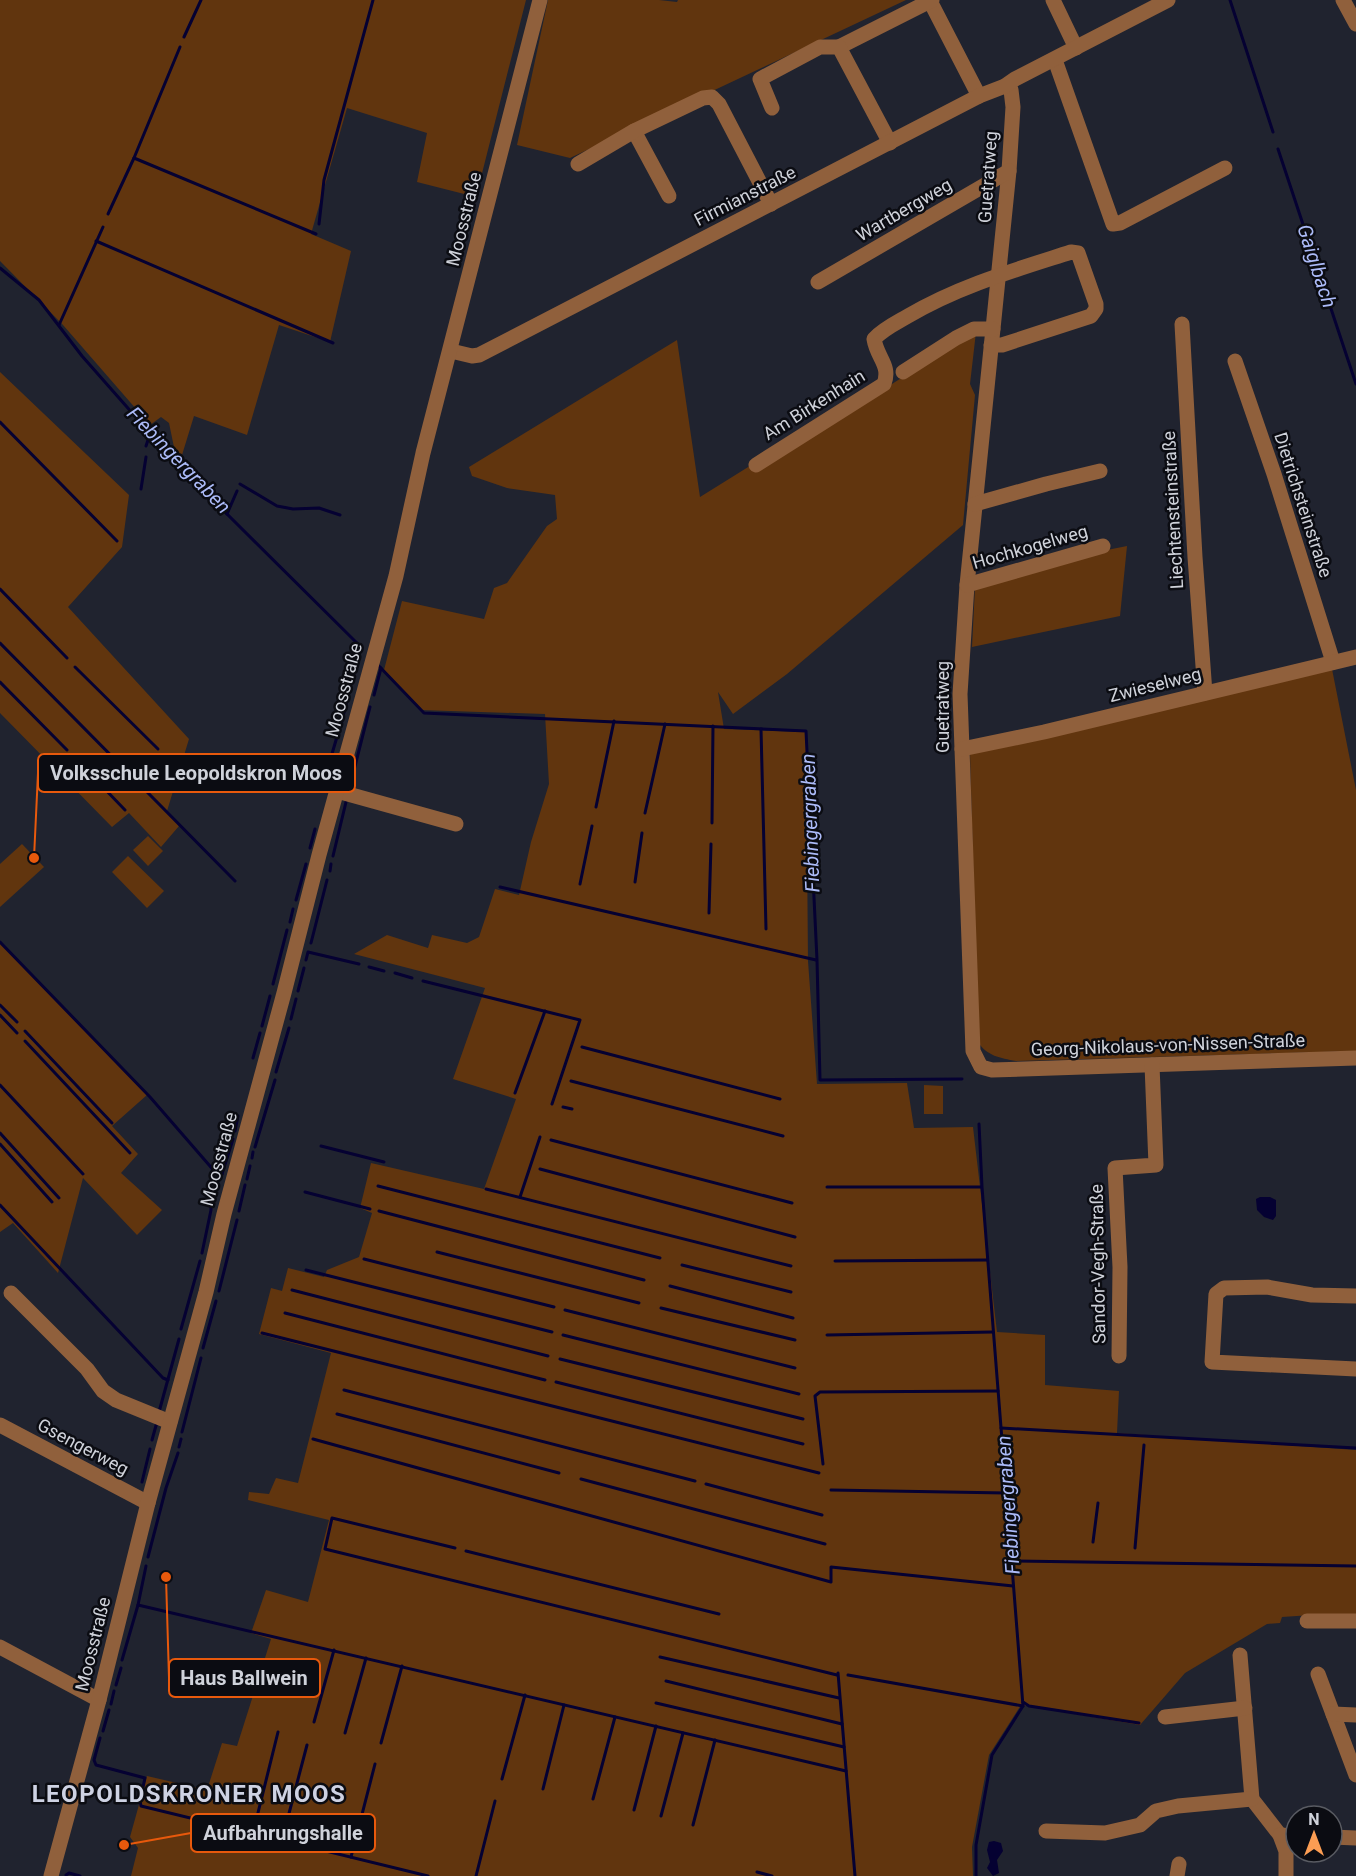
<svg xmlns="http://www.w3.org/2000/svg" width="1356" height="1876" font-family="Roboto,sans-serif">
<style>
.green{fill:#61350e}
.water{fill:#050132}
.lines{fill:none;stroke-linecap:round;stroke-linejoin:round}
.stream{stroke:#050132;stroke-width:3}
.minor{stroke:#90603c;stroke-width:15}
.labels{text-anchor:middle;stroke-width:5;stroke-linejoin:round;paint-order:stroke}
.street-label{font-size:18px;fill:#cfd2da;stroke:#0b0c12}
.water-label{font-size:20px;font-style:italic;fill:#acbbf8;stroke:#0b0c12}
.district-label{font-size:24px;font-weight:bold;letter-spacing:1.5px;fill:#ced2e3;stroke:#0b0c12}
.leader{fill:none;stroke:#e8590c;stroke-width:2}
.callout-dot{fill:#e8590c;stroke:#0b0c12;stroke-width:2}
.callout{fill:#0b0c12;stroke:#e8590c;stroke-width:2}
.callout-label{font-size:20px;text-anchor:middle;font-weight:bold;fill:#cfd2da}
</style>
<rect width="100%" height="100%" fill="#20232f"/>
<g class="green">
<polygon points="0,0 526,0 476,197 417,182 427,133 347,108 311,234 351,251 330,342 279,325 247,435 194,416 182,455 175,452 169,423 161,417 150,425 63,325 0,261"/>
<polygon points="548,0 659,0 677,2 678,0 906,0 570,158 517,145"/>
<polygon points="976,332 970,384 975,395 963,525 787,674 733,714 718,692 724,729 806,732 808,961 817,1084 907,1083 914,1128 973,1127 997,1332 1045,1335 1045,1385 1119,1391 1117,1433 1356,1450 1356,1616 1312,1615 1282,1617 1280,1623 1267,1624 1185,1673 1140,1725 1021,1705 989,1755 972,1847 973,1876 131,1876 138,1848 130,1837 147,1776 207,1790 222,1743 237,1746 271,1639 251,1633 266,1590 308,1602 329,1520 248,1500 249,1492 269,1494 276,1478 298,1483 331,1353 259,1334 271,1288 282,1291 288,1268 324,1277 327,1270 359,1257 372,1213 360,1208 371,1163 484,1189 516,1099 453,1079 485,988 354,954 387,935 428,948 432,935 467,943 479,937 495,889 519,895 531,842 549,784 545,714 420,710 384,670 402,601 484,619 494,588 507,583 547,526 557,519 555,495 507,488 472,476 469,467 677,340 700,497 753,464 757,470 950,347"/>
<polygon points="0,372 129,495 122,547 68,607 189,739 167,811 179,826 161,847 129,813 112,827 0,713"/>
<polygon points="1127,546 1120,616 972,647 975,587 1097,552"/>
<path d="M 1332,669 L 1356,790 L 1356,1051 L 1016,1061 C 1000,1058 987,1056 978,1042 L 970,753 Z"/>
<polygon points="148,836 163,851 148,866 133,850"/>
<polygon points="22,844 44,867 0,907 0,864"/>
<polygon points="128,856 164,891 147,908 112,872"/>
<polygon points="0,941 147,1095 112,1126 138,1154 121,1173 162,1210 137,1235 83,1178 58,1273 13,1223 0,1232"/>
<polygon points="924,1085 943,1086 943,1114 924,1114"/>
</g>
<g class="water">
<polygon points="1260,1197 1270,1197 1276,1200 1276,1216 1273,1220 1264,1217 1257,1210 1256,1199"/>
<polygon points="994,1841 1001,1843 1003,1851 997,1860 999,1873 993,1876 987,1868 990,1862 987,1850 989,1842"/>
</g>
<g class="lines">
<g class="stream">
<polyline points="1230,0 1273,132"/>
<polyline points="184,37 201,0"/>
<polyline points="1278,149 1356,384"/>
<polyline points="134,158 316,234"/>
<polyline points="108,214 134,158 180,47"/>
<polyline points="319,224 324,180 373,0"/>
<polyline points="96,241 333,343"/>
<polyline points="0,268 39,300 82,356 134,415 227,514 362,648"/>
<polyline points="59,325 103,227"/>
<polyline points="0,422 117,541"/>
<polyline points="146,446 150,434"/>
<polyline points="240,484 277,506 293,509 319,508 340,515"/>
<polyline points="141,489 146,457"/>
<polyline points="227,514 237,491"/>
<polyline points="0,589 67,658"/>
<polyline points="0,643 235,881"/>
<polyline points="377,664 424,713 806,731 817,960 820,1080 962,1079"/>
<polyline points="75,667 158,749"/>
<polyline points="353,678 360,646"/>
<polyline points="0,682 67,750"/>
<polyline points="374,695 381,668"/>
<polyline points="341,725 350,688"/>
<polyline points="761,729 766,929"/>
<polyline points="75,758 125,810"/>
<polyline points="329,764 339,730"/>
<polyline points="350,786 370,707"/>
<polyline points="596,807 614,721"/>
<polyline points="645,813 665,724"/>
<polyline points="712,823 713,726"/>
<polyline points="310,848 315,829"/>
<polyline points="333,856 346,802"/>
<polyline points="330,871 331,864"/>
<polyline points="635,882 642,833"/>
<polyline points="580,884 592,826"/>
<polyline points="500,887 816,960"/>
<polyline points="296,900 306,864"/>
<polyline points="709,913 711,844"/>
<polyline points="290,922 293,909"/>
<polyline points="0,942 150,1097 216,1173 222,1174"/>
<polyline points="311,943 327,880"/>
<polyline points="306,960 308,952 359,964"/>
<polyline points="369,967 384,971"/>
<polyline points="395,973 412,978"/>
<polyline points="423,981 580,1020 552,1104"/>
<polyline points="273,984 287,930"/>
<polyline points="298,991 304,968"/>
<polyline points="0,1005 17,1022"/>
<polyline points="0,1015 17,1033"/>
<polyline points="291,1019 296,999"/>
<polyline points="262,1026 270,996"/>
<polyline points="25,1031 112,1123"/>
<polyline points="25,1041 130,1153"/>
<polyline points="582,1047 780,1099"/>
<polyline points="253,1058 260,1033"/>
<polyline points="276,1072 289,1028"/>
<polyline points="571,1081 783,1136"/>
<polyline points="0,1085 83,1174"/>
<polyline points="515,1093 545,1011"/>
<polyline points="563,1107 572,1109"/>
<polyline points="235,1131 238,1116"/>
<polyline points="0,1133 59,1198"/>
<polyline points="551,1140 792,1203"/>
<polyline points="0,1144 52,1202"/>
<polyline points="321,1146 384,1162"/>
<polyline points="255,1147 275,1080"/>
<polyline points="252,1158 253,1152"/>
<polyline points="540,1169 795,1237"/>
<polyline points="221,1177 233,1139"/>
<polyline points="247,1179 250,1166"/>
<polyline points="378,1186 660,1258"/>
<polyline points="827,1187 981,1187"/>
<polyline points="486,1189 791,1266"/>
<polyline points="305,1192 370,1209"/>
<polyline points="520,1197 540,1137"/>
<polyline points="0,1205 163,1378 168,1380"/>
<polyline points="239,1211 245,1185"/>
<polyline points="379,1211 644,1280"/>
<polyline points="437,1252 639,1303"/>
<polyline points="202,1253 211,1210 211,1199 218,1185"/>
<polyline points="364,1259 554,1307"/>
<polyline points="835,1261 987,1260"/>
<polyline points="682,1265 791,1292"/>
<polyline points="306,1270 552,1332"/>
<polyline points="670,1286 793,1318"/>
<polyline points="292,1290 548,1356"/>
<polyline points="219,1291 237,1220"/>
<polyline points="661,1308 795,1340"/>
<polyline points="565,1310 795,1368"/>
<polyline points="285,1313 545,1380"/>
<polyline points="181,1329 200,1261"/>
<polyline points="262,1333 819,1473"/>
<polyline points="563,1335 799,1394"/>
<polyline points="827,1335 993,1332"/>
<polyline points="203,1348 216,1301"/>
<polyline points="560,1359 803,1419"/>
<polyline points="556,1382 803,1444"/>
<polyline points="344,1390 695,1481"/>
<polyline points="159,1412 179,1339"/>
<polyline points="337,1414 559,1473"/>
<polyline points="1001,1428 1356,1448"/>
<polyline points="182,1432 201,1358"/>
<polyline points="313,1439 831,1582 831,1567 1013,1586"/>
<polyline points="152,1440 157,1422"/>
<polyline points="179,1447 181,1439"/>
<polyline points="823,1464 815,1396 820,1392 998,1391"/>
<polyline points="581,1479 825,1544"/>
<polyline points="142,1482 150,1449"/>
<polyline points="706,1484 822,1515"/>
<polyline points="831,1490 1006,1493"/>
<polyline points="1093,1542 1098,1503"/>
<polyline points="455,1548 332,1518 325,1549 837,1675"/>
<polyline points="1135,1548 1144,1445"/>
<polyline points="466,1551 719,1614"/>
<polyline points="148,1557 166,1488 178,1453"/>
<polyline points="1012,1561 1356,1566"/>
<polyline points="138,1605 846,1771"/>
<polyline points="660,1657 839,1698"/>
<polyline points="122,1660 138,1605 146,1566"/>
<polyline points="838,1673 855,1876"/>
<polyline points="848,1675 1023,1706"/>
<polyline points="666,1681 842,1724"/>
<polyline points="116,1685 121,1668"/>
<polyline points="1023,1702 1029,1706 1139,1723"/>
<polyline points="656,1703 844,1747"/>
<polyline points="111,1704 114,1691"/>
<polyline points="314,1722 334,1650"/>
<polyline points="103,1731 109,1710"/>
<polyline points="345,1733 366,1658"/>
<polyline points="100,1738 94,1760 96,1765 145,1778 140,1801 141,1806 428,1876"/>
<polyline points="381,1743 402,1666"/>
<polyline points="502,1779 525,1695"/>
<polyline points="543,1789 564,1705"/>
<polyline points="593,1799 615,1717"/>
<polyline points="634,1810 656,1726"/>
<polyline points="661,1816 683,1733"/>
<polyline points="693,1825 715,1740"/>
<polyline points="253,1833 278,1732"/>
<polyline points="282,1840 307,1745"/>
<polyline points="351,1857 375,1764"/>
<polyline points="757,1872 772,1876"/>
<polyline points="66,1875 69,1873 80,1876"/>
<polyline points="476,1876 495,1801"/>
<polyline points="976,1876 976,1845 992,1755 1023,1706 982,1187 979,1124"/>
</g>
<g class="minor">
<polyline points="1053,0 1076,48"/>
<polyline points="1343,0 1356,24"/>
<polyline points="930,1 979,96"/>
<polyline points="839,47 932,0"/>
<polyline points="1055,60 1113,224 1120,223 1225,168"/>
<polyline points="1005,86 1011,90 1013,107 1009,171 967,585 960,694 973,1051 981,1067 992,1070 1356,1058"/>
<polyline points="772,108 760,79 820,47 839,47 890,143"/>
<polyline points="634,131 669,196"/>
<polyline points="578,164 634,131 703,98 712,97 719,104 771,204"/>
<polyline points="818,282 1009,171"/>
<polyline points="1182,324 1195,557 1205,693"/>
<polyline points="451,351 472,356 479,355 979,96 1005,86 1015,79 1168,0"/>
<polyline points="1235,361 1274,474 1333,662"/>
<polyline points="903,372 956,338 974,329 993,329"/>
<path d="M 756,465 L 884,384 C 891,365 877,358 874,339 C 883,329 896,323 908,316 C 959,286 1015,270 1071,252 L 1078,253 L 1096,304 L 1096,309 L 1091,316 L 1002,345 L 991,345"/>
<polyline points="975,504 1046,484 1100,471"/>
<polyline points="967,585 1103,546"/>
<polyline points="962,749 1044,732 1356,657"/>
<polyline points="337,791 456,824"/>
<polyline points="11,1293 87,1369 103,1391 116,1400 170,1422"/>
<polyline points="1356,1296 1312,1295 1267,1287 1224,1288 1216,1294 1212,1362 1356,1369"/>
<polyline points="1119,1356 1120,1267 1115,1168 1156,1165 1152,1065"/>
<polyline points="0,1425 148,1503"/>
<polyline points="1307,1621 1356,1621"/>
<polyline points="0,1647 99,1700"/>
<polyline points="1240,1655 1252,1799 1280,1835 1286,1851 1286,1876"/>
<polyline points="1318,1674 1356,1775"/>
<polyline points="1333,1714 1356,1715"/>
<polyline points="1165,1717 1245,1708"/>
<polyline points="1046,1831 1105,1833 1140,1825 1156,1811 1178,1806 1252,1799"/>
<polyline points="1280,1835 1296,1836"/>
<polyline points="1332,1837 1356,1838"/>
<polyline points="51,1876 99,1700 148,1503 206,1292 224,1214 284,993 319,855 396,576 423,453 540,0"/>
<polyline points="1177,1876 1179,1864"/>
</g>
</g>
<g class="labels">
<g class="street-label">
<text transform="translate(988 177) rotate(-86)" y="6">Guetratweg</text>
<text transform="translate(745 196) rotate(-27)" y="6">Firmianstraße</text>
<text transform="translate(904 210) rotate(-30)" y="6">Wartbergweg</text>
<text transform="translate(464 219) rotate(-76)" y="6">Moosstraße</text>
<text transform="translate(814 405) rotate(-32)" y="6">Am Birkenhain</text>
<text transform="translate(1303 505) rotate(72)" y="6">Dietrichsteinstraße</text>
<text transform="translate(1173 510) rotate(-93)" y="6">Liechtensteinstraße</text>
<text transform="translate(1030 547) rotate(-16)" y="6">Hochkogelweg</text>
<text transform="translate(1155 685) rotate(-14)" y="6">Zwieselweg</text>
<text transform="translate(344 690) rotate(-75)" y="6">Moosstraße</text>
<text transform="translate(943 707) rotate(-90)" y="6">Guetratweg</text>
<text transform="translate(1168 1045) rotate(-2)" y="6">Georg-Nikolaus-von-Nissen-Straße</text>
<text transform="translate(219 1159) rotate(-75)" y="6">Moosstraße</text>
<text transform="translate(1098 1264) rotate(-91)" y="6">Sandor-Vegh-Straße</text>
<text transform="translate(83 1447) rotate(28)" y="6">Gsengerweg</text>
<text transform="translate(93 1644) rotate(-76)" y="6">Moosstraße</text>
</g>
<g class="water-label">
<text transform="translate(1317 266) rotate(72)" y="7">Gaiglbach</text>
<text transform="translate(179 460) rotate(46)" y="7">Fiebingergraben</text>
<text transform="translate(810 823) rotate(-92)" y="7">Fiebingergraben</text>
<text transform="translate(1008 1505) rotate(-94)" y="7">Fiebingergraben</text>
</g>
<g class="district-label">
<text x="189" y="1802">LEOPOLDSKRONER MOOS</text>
</g>
</g>
<path class="leader" d="M34 858L38 773M166 1577L169 1678M124 1845L191 1833"/>
<g class="callout-dot">
<circle cx="34" cy="858" r="6"/>
<circle cx="166" cy="1577" r="6"/>
<circle cx="124" cy="1845" r="6"/>
</g>
<g class="callout">
<rect x="38" y="754" width="317" height="38" rx="6"/>
<rect x="169" y="1659" width="151" height="38" rx="6"/>
<rect x="191" y="1814" width="184" height="38" rx="6"/>
</g>
<g class="callout-label">
<text x="196" y="780">Volksschule Leopoldskron Moos</text>
<text x="244" y="1685">Haus Ballwein</text>
<text x="283" y="1840">Aufbahrungshalle</text>
</g>
<g transform="translate(1314 1834)"><circle r="28" fill="#0b0c12" stroke="#595b62" stroke-width="1.5"/>
<path d="M0-4.5L10 22L0 15L-10 22Z" fill="#fc9d53"/>
<text y="-9" font-size="16" font-weight="bold" text-anchor="middle" fill="#cfd2da">N</text>
</g>
</svg>
